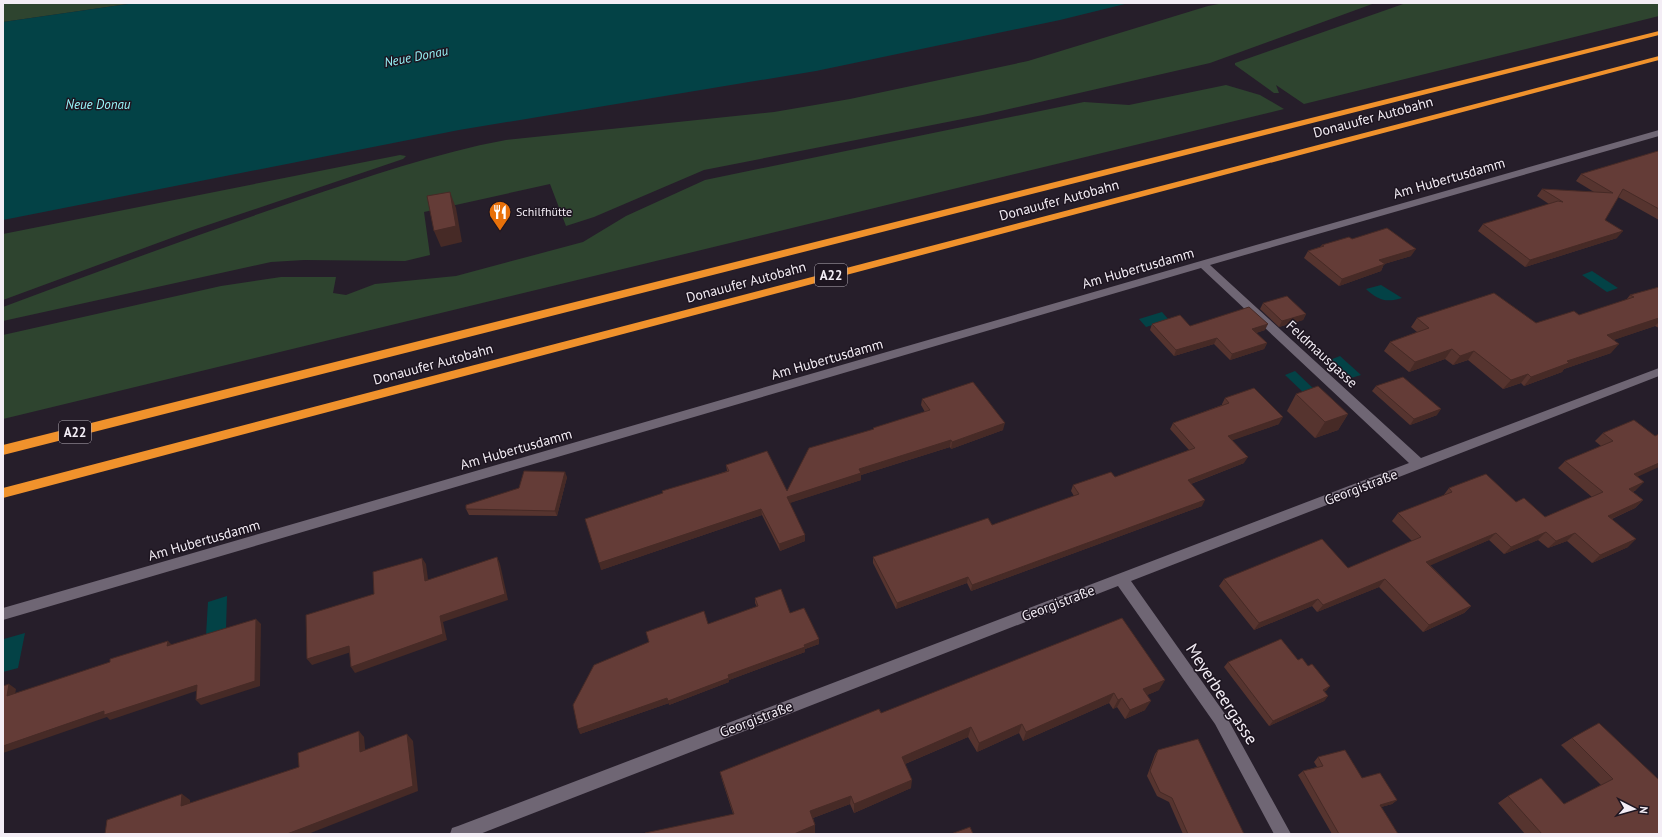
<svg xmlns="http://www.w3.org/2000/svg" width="1662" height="837" font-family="'PT Sans',sans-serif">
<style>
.green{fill:#2e442f}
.water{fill:#034246}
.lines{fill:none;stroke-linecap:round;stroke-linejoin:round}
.street{fill:#6f6674;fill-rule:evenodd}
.highway{fill:#f0922c;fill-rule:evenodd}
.wall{fill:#56342f}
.shaded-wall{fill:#462a26}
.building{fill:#643c37;stroke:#462a26}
.labels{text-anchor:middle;stroke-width:3;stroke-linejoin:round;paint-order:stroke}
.far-poi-label{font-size:12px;fill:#f3edf5;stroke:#1d1520;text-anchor:start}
.far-water-label{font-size:13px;font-style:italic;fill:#98f4f9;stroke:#1d1520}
.shield{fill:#1d1520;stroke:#b3acb5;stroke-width:1}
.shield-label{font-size:13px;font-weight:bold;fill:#f3edf5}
.street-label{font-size:14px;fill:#f3edf5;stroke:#1d1520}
.near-street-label{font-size:17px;fill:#f3edf5;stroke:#1d1520}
</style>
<rect width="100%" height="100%" fill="#261e2a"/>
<g class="green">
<polygon points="3,3 135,3 3,22"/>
<path d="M 1224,3 L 1375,3 L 1210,63 L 983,115 L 704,170 L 594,217 L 566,226 L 550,184 L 424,212 L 430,255 L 405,261 L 304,260 L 271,262 L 3,321 L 3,307 C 102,270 200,234 299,200 C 368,177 435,153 506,140 L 774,112 L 850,99 L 1028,61 L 1208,6 Z"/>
<polygon points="1406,3 1659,3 1659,16 1304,104 1276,85 1279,93 1274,93 1235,65 1235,63"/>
<polygon points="1226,85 1260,95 1284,109 3,419 3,335 221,286 281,277 336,277 333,293 346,295 375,284 456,276 583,242 626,216 705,180 1084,102 1129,105"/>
<polygon points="400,155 406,156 403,159 193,230 3,300 3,234"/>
</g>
<g class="water">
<polygon points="135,3 1129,3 1060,20 816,71 459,130 3,220 3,22"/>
<polygon points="1592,271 1618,288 1607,292 1582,275"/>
<path d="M 1381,285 L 1402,298 C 1386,303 1378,300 1366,289 Z"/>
<polygon points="1162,312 1169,320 1146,327 1139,319"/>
<polygon points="1340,356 1361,375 1351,378 1330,360"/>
<polygon points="1295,371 1316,391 1305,394 1285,375"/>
<polygon points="227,596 226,629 206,635 208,602"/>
<polygon points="25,633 18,668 3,672 4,639"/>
</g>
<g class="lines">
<polygon class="street" points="1659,130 1659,136 1210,265 1421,458 1659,368 1659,376 1131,581 1225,714 1291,834 1274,834 1215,724 1118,586 480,834 450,834 452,828 458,826 1409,463 1201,268 3,620 3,608 1256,245"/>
<g class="highway">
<polygon points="1659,31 1659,35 3,455 3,445"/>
<polygon points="1659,56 1659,60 3,498 3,488"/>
</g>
</g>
<g class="wall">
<polygon points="1659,151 1659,220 1618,197 1605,220 1617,238 1525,267 1478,231 1483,224 1549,204 1537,196 1542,189 1594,192 1576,181 1581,174"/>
<polygon points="1352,239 1411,256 1384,264 1381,271 1339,286 1304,258 1308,251 1320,247 1322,245"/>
<polygon points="1659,287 1659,328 1655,326 1613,340 1611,353 1564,369 1562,372 1524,386 1521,383 1503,389 1468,360 1453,365 1445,359 1409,372 1384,351 1390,342 1417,332 1411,327 1417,318 1536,323 1579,315 1626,300 1630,295"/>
<polygon points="1263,303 1306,314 1303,320 1279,327 1260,309"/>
<polygon points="1152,324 1265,330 1256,333 1267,343 1264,349 1230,360 1214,344 1174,356 1150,330"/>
<polygon points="1376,386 1437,415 1410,425 1372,391"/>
<polygon points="1296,394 1348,414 1338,430 1315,438 1287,411"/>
<polygon points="1225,398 1279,424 1232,440 1244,463 1191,484 1202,506 971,591 967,583 896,609 873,563 873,557 992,525 1074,496 1071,491 1073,485 1115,477 1189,450 1170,429 1173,423 1222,405 1222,404"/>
<polygon points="922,399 1003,430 951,449 950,447 861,475 861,480 789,503 805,541 780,551 762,515 601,570 662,493 727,471 726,465 787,491 873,430 873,428 925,412 921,405"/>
<polygon points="1634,420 1637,477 1636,490 1633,492 1643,500 1635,508 1612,519 1628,547 1592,563 1567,541 1548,548 1538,540 1504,554 1489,540 1430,565 1471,606 1464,613 1423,632 1379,587 1317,612 1312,606 1254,630 1219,586 1224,579 1348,568 1412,541 1392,521 1398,513 1443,496 1449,488 1516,502 1545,517 1592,497 1558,468 1565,461 1601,446 1595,441 1603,433"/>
<polygon points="567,477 557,516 469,515 466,509"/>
<polygon points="755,598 790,613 819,644 805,649 805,652 729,680 729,682 669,705 669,703 580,734 649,642 708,624 757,607 755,603"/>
<polygon points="1298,660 1308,666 1330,686 1324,691 1328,696 1324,701 1269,726 1224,667 1228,662"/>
<polygon points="1159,690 1147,695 1145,710 1125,719 1117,707 1113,709 1109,703 1023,741 1019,733 977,752 968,737 905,764 911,788 854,813 850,804 813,818 815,825 815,833 813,834 645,834 733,814 722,780 720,772 881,713"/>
<polygon points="1572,738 1659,780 1659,834 1525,834 1498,803 1508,796 1564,804 1601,785 1561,745"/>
<polygon points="1158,750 1244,834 1183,834 1169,802 1157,796 1147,776 1155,754"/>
<polygon points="1318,757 1362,778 1397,800 1392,804 1381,807 1398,834 1332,834 1298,775 1303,771 1317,767 1314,762"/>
</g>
<g class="shaded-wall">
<polygon points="450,192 456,208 462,242 441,247 434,231"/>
<polygon points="1623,231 1617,238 1525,267 1530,260"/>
<polygon points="1416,249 1411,256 1384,264 1381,271 1339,286 1342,279 1379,260"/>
<polygon points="1306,314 1303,320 1279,327 1282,321"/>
<polygon points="1659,318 1659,322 1655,326 1599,345 1607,335"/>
<polygon points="1268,324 1265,330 1249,335 1252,329"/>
<polygon points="1217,338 1214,344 1174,356 1176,350"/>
<polygon points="1267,343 1264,349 1230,360 1232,354"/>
<polygon points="1619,344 1611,353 1564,369 1562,372 1524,386 1531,377 1567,361"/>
<polygon points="1452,349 1445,359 1409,372 1415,362"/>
<polygon points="1474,351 1468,360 1453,365 1460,356"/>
<polygon points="1528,374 1521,383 1503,389 1511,380"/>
<polygon points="1441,409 1437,415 1410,425 1414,419"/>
<polygon points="1348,414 1338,430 1315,438 1325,422"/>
<polygon points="1283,417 1279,424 1225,443 1228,436"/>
<polygon points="1005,423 1003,430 951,449 952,442"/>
<polygon points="951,440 950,447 861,475 861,480 787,504 787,497 859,469"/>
<polygon points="1248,457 1244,463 1185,486 1188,480"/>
<polygon points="1659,463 1659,467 1626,482 1634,474"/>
<polygon points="565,472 567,477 557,516 555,511"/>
<polygon points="1644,482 1636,490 1621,497 1629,489"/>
<polygon points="1205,500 1202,506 971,591 972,585"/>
<polygon points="1643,500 1635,508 1600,524 1608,516"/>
<polygon points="761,509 762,515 601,570 599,563"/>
<polygon points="1546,532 1538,540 1504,554 1511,547"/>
<polygon points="1496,533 1489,540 1420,570 1426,562"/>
<polygon points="1575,533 1567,541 1548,548 1556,541"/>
<polygon points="805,535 805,541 780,551 779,544"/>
<polygon points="1636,539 1628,547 1592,563 1600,555"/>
<polygon points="497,557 500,564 508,600 443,622 447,640 355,673 351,667 440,616"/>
<polygon points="422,558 426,564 429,587 425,581"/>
<polygon points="968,577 967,583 896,609 897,603"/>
<polygon points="1385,579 1379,587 1317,612 1323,605"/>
<polygon points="1318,599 1312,606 1254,630 1259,623"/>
<polygon points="1471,606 1464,613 1423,632 1429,625"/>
<polygon points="256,619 261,624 260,686 201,705 196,700"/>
<polygon points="819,639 819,644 805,649 805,652 729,680 729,682 669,705 668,701 728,675"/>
<polygon points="168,641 173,646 167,646"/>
<polygon points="349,646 354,651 312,665 307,659"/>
<polygon points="1165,680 1159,690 1138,699 1143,689"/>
<polygon points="9,684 16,689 14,701 7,696"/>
<polygon points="197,685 202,689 110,720 107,717 3,753 3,754 3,746 104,711"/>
<polygon points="1330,686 1326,691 1318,694 1323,690"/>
<polygon points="1114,693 1109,703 1023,741 1026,732"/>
<polygon points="1328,696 1324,701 1269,726 1273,721"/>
<polygon points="667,698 669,703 580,734 578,729"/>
<polygon points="1122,698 1117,707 1113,709 1118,700"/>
<polygon points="1151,701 1145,710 1125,719 1130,710"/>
<polygon points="1022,724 1019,733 977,752 979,743"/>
<polygon points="971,727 968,737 900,766 902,757"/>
<polygon points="359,731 364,737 366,758 360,752"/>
<polygon points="407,734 413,741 418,791 308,834 287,834"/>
<polygon points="912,780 911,788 854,813 854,804"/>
<polygon points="182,794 190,800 190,812 181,806"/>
<polygon points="851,796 850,804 810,819 810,811"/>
<polygon points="1397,800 1392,804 1374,809 1380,805"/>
<polygon points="815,825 815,833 813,834 794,834"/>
</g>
<g class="building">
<polygon points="1658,151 1659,151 1659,209 1623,189 1605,220 1623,231 1530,260 1483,224 1558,201 1563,202 1542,189 1613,193 1581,174"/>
<polygon points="450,192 456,226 434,231 427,196"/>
<polygon points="1387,228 1416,249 1379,260 1385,264 1342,279 1308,251 1324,246 1322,245 1349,237 1352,239"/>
<polygon points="1659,287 1659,318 1607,335 1619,344 1567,361 1569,363 1531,377 1528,374 1511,380 1474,351 1460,356 1452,349 1415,362 1390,342 1429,328 1417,318 1494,293 1536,323 1574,311 1579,315 1634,297 1630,295"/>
<polygon points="1287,296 1306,314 1282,321 1263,303"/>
<polygon points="1249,307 1268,324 1252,329 1267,343 1232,354 1217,338 1176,350 1152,324 1180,315 1190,326"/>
<polygon points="1403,377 1441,409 1414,419 1376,386"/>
<polygon points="973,382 1005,423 952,442 951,440 859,469 861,473 787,497 805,535 779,544 761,509 599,563 585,519 663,493 662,491 729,471 726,465 767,451 787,491 809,448 874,429 873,428 930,410 922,399"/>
<polygon points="1318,386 1348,414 1325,422 1296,394"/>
<polygon points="1254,388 1283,417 1228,436 1248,457 1188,480 1205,500 972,585 968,577 897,603 873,557 988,518 992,525 1079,494 1073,485 1111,472 1115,477 1195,448 1173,423 1229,403 1225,398"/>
<polygon points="1634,420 1655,436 1659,434 1659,463 1634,474 1644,482 1629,489 1643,500 1608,516 1636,539 1600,555 1575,533 1556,541 1546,532 1511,547 1496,533 1426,562 1471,606 1429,625 1385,579 1323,605 1318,599 1259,623 1224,579 1322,539 1348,568 1421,537 1398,513 1452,492 1449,488 1486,474 1516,502 1524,498 1545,517 1603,492 1565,461 1613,441 1603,433"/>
<polygon points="524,471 565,472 555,511 466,509 466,505 519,488"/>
<polygon points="497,557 505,594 440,616 443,634 351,667 349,646 307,659 306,615 374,594 373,572 422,558 425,581"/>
<polygon points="781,589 790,613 804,608 819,639 804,645 805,647 728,675 729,678 668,701 667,698 578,729 573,705 594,665 649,642 646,632 704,611 708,624 758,606 755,598"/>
<polygon points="1122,618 1165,680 1143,689 1151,701 1130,710 1122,698 1118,700 1114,693 1026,732 1022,724 979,743 971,727 902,757 912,780 854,804 851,796 810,811 815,825 794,834 645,834 645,833 734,814 720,772 879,709 881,713"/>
<polygon points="256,619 255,681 196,700 197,685 104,715 104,711 3,746 3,686 9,684 7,696 110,662 110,659 168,641 167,646"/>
<polygon points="1281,639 1298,660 1302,658 1308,666 1312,664 1330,686 1323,690 1328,696 1273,721 1228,662"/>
<polygon points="1599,723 1659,780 1659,834 1542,834 1508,796 1541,778 1564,804 1613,779 1572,738"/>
<polygon points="359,731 360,752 407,734 413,786 287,834 105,834 107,820 182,794 181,806 299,767 298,753"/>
<polygon points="1198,739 1244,834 1188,834 1172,798 1160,792 1150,771 1158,750"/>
<polygon points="1345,750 1362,778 1380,773 1397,800 1380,805 1398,834 1339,834 1303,771 1323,766 1318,757"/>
<polygon points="970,827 973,834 951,834"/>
</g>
<defs>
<g id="restaurant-pin" transform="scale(1.15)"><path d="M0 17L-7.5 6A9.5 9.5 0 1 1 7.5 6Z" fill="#e8710a" stroke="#1d1520"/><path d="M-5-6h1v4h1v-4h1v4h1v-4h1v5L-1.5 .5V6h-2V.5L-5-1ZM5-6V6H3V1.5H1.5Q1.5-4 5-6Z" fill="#fff"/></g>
</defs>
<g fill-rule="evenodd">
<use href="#restaurant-pin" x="500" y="212"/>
</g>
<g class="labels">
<g class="far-poi-label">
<text x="516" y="216">Schilfhütte</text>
</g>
<g class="far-water-label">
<text transform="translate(416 56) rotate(-11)" y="5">Neue Donau</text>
<text x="98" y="109">Neue Donau</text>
</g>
<g class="shield">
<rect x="815" y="264" width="32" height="22" rx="3"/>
<rect x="59" y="421" width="32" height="22" rx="3"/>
</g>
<g class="shield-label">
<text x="831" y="280">A22</text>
<text x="75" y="437">A22</text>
</g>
<g class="street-label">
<text transform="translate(1373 117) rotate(-15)" y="5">Donauufer Autobahn</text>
<text transform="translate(1449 178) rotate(-16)" y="5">Am Hubertusdamm</text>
<text transform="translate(1059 200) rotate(-15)" y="5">Donauufer Autobahn</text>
<text transform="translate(1138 268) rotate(-16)" y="5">Am Hubertusdamm</text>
<text transform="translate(746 282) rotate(-15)" y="5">Donauufer Autobahn</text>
<text transform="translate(1322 354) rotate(43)" y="5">Feldmausgasse</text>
<text transform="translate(827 359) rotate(-16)" y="5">Am Hubertusdamm</text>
<text transform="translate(433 364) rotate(-15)" y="5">Donauufer Autobahn</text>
<text transform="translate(516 449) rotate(-16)" y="5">Am Hubertusdamm</text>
<text transform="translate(1361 487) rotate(-21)" y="5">Georgistraße</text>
<text transform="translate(204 540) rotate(-16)" y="5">Am Hubertusdamm</text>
<text transform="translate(1058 603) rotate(-21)" y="5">Georgistraße</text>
<text transform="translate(756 719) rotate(-21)" y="5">Georgistraße</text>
</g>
<g class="near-street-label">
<text transform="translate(1222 694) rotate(57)" y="6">Meyerbeergasse</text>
</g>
</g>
<rect width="1662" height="837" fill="none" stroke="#f3edf5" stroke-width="8"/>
<g transform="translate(1634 809) rotate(96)" stroke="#1d1520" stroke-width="3" paint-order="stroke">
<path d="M0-3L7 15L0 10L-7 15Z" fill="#f3edf5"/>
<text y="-6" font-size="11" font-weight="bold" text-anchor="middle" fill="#f3edf5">N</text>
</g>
</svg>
